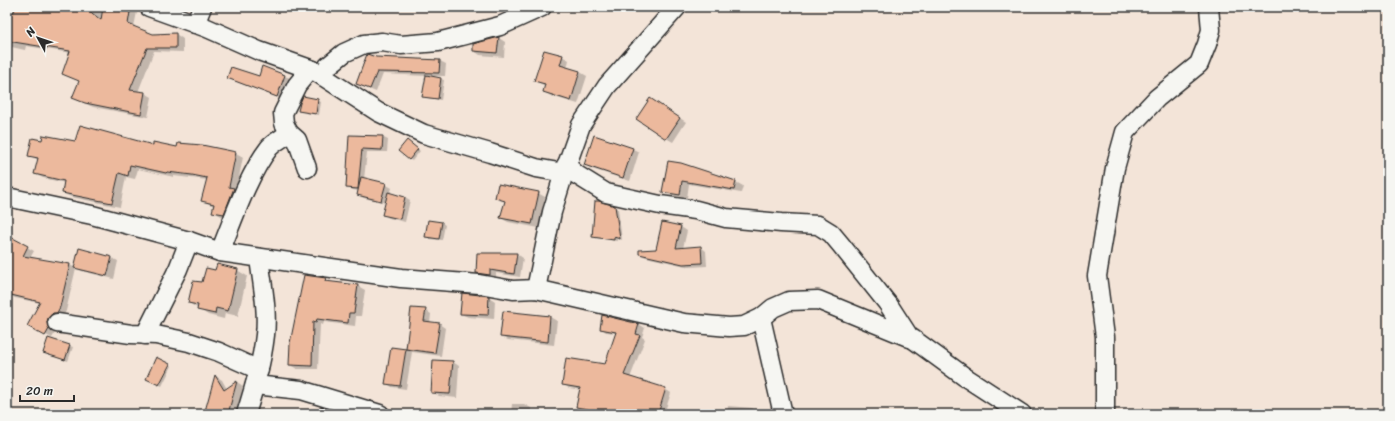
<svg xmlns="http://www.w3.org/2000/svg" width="1395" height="421" font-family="Sriracha,sans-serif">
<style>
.shadow{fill:#0003}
.building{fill:#ecb99d;stroke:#2b2b2b}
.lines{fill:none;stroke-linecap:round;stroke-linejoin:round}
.minor-casing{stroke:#2b2b2b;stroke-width:21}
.minor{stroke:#f6f6f2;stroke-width:18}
</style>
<rect width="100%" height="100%" fill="#f3e4d8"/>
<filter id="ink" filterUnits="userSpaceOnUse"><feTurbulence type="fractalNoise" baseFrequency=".025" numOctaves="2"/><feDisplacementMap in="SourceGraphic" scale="8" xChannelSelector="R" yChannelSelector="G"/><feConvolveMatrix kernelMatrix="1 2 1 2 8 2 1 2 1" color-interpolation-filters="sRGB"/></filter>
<g filter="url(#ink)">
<g class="shadow">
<polygon points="16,7 138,7 134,27 153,35 176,34 183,39 183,52 154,51 138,92 145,93 152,97 148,117 93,107 73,98 80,81 63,73 71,53 26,46 25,50 7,46 7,14 14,19"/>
<polygon points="499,38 505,42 504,57 480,55 474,51"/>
<polygon points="562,56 569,60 567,68 580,72 587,76 578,104 551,96 544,92 546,86 535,81"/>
<polygon points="376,58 440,61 446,64 445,76 434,76 434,77 444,80 441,100 427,98 424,96 427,76 383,74 376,92 357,84"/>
<polygon points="263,67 285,76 292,79 284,100 235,81 228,77 259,77"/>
<polygon points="304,97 318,100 321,102 319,115 303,112 299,110"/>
<polygon points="651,99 686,122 673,142 666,138"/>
<polygon points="350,136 382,137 388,140 387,152 367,152 364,179 385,184 392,188 390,194 405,197 410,200 405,222 389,218 384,215 386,203 364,198 358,195 359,191 353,190 347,187"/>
<polygon points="43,141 153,146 236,153 243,157 231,218 221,216 213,211 214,206 202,201 207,180 174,176 174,177 138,169 135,179 126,177 120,207 71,197 63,193 65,183 43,178 35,174 38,160 29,155"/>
<polygon points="410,143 420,151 412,161 409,159"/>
<polygon points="633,149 639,152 630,181 592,169 585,165"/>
<polygon points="681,164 736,182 743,186 741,193 689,184 687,198 670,195 663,191"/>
<polygon points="538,193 545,197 539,228 508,222 501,218 506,202 496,197"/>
<polygon points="614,207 618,209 622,240 617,238 617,241 596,238 593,236"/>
<polygon points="429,221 442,223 445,225 442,240 430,239 427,237"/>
<polygon points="662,223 681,227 687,231 683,248 701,247 706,251 707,266 690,267 646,257 640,254 656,250"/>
<polygon points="9,237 34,251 30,258 70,265 75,268 112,258 118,261 114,279 82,271 76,268 66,311 63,316 52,326 55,333 52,338 34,329 40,303 15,298 7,293 7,240"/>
<polygon points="478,254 517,254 523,258 520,277 496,273 496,278 483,276 477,273"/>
<polygon points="237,270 247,276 238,316 225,313 224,319 208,315 189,303 203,284 216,271"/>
<polygon points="325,279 333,283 358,286 365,290 361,316 356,316 355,326 324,322 323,325 320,324 318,369 297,369 290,365"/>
<polygon points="489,297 495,301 494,319 468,317 461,314"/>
<polygon points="412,309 425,310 431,314 430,323 439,324 445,328 441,356 412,352 406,389 392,387 386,383 392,348 407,350"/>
<polygon points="503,313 550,317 557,321 554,345 508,340 501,337"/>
<polygon points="603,316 639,324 645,328 642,337 645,339 630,378 665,389 671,393 664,414 606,414 583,409 577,406 581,390 569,388 563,384 605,365 616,333 606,332 601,328"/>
<polygon points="70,346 73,347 68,361 47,354"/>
<polygon points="453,362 459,366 457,398 439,396 432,392"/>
<polygon points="169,364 172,366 162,386 150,380"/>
<polygon points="216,376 222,380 227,389 237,382 243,386 236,414 213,414 207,410"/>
<polygon points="512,404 524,404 531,408 531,414 511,414"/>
<polygon points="728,406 752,408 758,412 758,414 727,414"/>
<polygon points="322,410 339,414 321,414"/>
<polygon points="131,411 139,414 130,414"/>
</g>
<g class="building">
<polygon points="15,7 84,7 101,20 103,7 130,12 128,24 153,34 176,33 176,48 147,48 130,90 145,92 141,114 85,103 72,98 79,81 62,74 70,51 7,41 7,28 11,11 14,12"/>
<polygon points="499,37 497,53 473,51 473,44"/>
<polygon points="544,50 563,55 560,65 580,71 571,101 543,92 545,84 534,81"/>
<polygon points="367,54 376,57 440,60 439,73 377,72 370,89 356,84"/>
<polygon points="262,66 285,75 277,97 227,78 231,67 259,76"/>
<polygon points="426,75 441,78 438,99 422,97"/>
<polygon points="303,96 318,99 316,114 298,111 300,103"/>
<polygon points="650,98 680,118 666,139 636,119"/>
<polygon points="80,125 153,145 153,142 177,147 178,143 202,145 236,152 229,187 234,188 224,214 212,212 214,204 201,201 207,178 192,175 167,172 166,173 130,165 128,176 119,173 112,203 62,193 64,181 34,174 38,158 28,156 32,138 42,140 43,135 75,141"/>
<polygon points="349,135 383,136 382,150 362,149 358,189 346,188"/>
<polygon points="594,135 633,148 623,178 584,165"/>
<polygon points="407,140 418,149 409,160 398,151"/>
<polygon points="668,161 681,163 736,181 734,190 682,181 680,195 662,192"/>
<polygon points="361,177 386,183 381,201 357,195"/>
<polygon points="498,184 539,192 532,224 500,218 505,201 495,198"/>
<polygon points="388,192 405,197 400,219 382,215"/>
<polygon points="595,201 599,201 615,206 620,239 614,237 614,240 592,237"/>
<polygon points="428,220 442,222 439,239 425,237"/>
<polygon points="662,222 681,226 676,248 701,246 702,263 683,264 639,254 639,250 656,249"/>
<polygon points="7,235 28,246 23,256 70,264 60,307 57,313 53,313 49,317 47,322 49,329 45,336 27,326 40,302 7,294"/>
<polygon points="79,248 112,257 107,276 74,268"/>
<polygon points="477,253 517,253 514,274 490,270 490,275 476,273"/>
<polygon points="217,264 238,269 228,311 216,308 215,314 197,310 198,305 188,303 193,281 202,282 206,268 215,270"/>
<polygon points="304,275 326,278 325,281 358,285 354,313 349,313 348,323 317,319 316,322 313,321 312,366 289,365 290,343"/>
<polygon points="462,293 489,296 488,315 460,314"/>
<polygon points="411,308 426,309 424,321 440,323 435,353 406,349 400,386 385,384 391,347 406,349"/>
<polygon points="503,311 550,316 548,342 500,337"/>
<polygon points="602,315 639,324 636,334 640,335 624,375 666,388 658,414 613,414 576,407 580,388 562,385 566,358 605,364 616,332 600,329"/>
<polygon points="48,338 70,345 65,360 43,353"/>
<polygon points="156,357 170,364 159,385 146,379"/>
<polygon points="433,360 453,361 450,394 431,393"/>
<polygon points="215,375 224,390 237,381 228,414 218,414 205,411"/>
</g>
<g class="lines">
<g class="minor-casing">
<g id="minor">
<polyline points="149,7 207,28 259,51 313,70 378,112 424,134 490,153 536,168 564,173"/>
<polyline points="195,24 202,7"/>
<polyline points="323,76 328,66 344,53 364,44 382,42 401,45 438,42 500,26 542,7"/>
<polyline points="566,165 577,175 606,193 660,205 696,210 726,218 781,223 818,225 831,233 841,245 888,304 910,338"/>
<polyline points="307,168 297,140 289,133 284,123 283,113 297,85 307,73 313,70"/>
<polyline points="7,197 92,215 189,241 220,252 401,278 479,284 513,290 536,289 684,323 729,327 744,326 761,318 773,308 789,301 818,300 913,339 965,377 1022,414"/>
<path d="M 220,252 C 233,220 248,175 269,148 C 274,142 283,138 289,133"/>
<polyline points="536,289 552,212 564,173 581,125 607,86 677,7"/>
<polyline points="761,318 783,414"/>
<polyline points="57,323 131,334 156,335 189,342 219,352 259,370"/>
<polyline points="145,335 178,269 189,241"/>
<polyline points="255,385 301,390 380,414"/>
<path d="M 246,414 C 254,388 262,362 265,335 C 268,310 262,283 259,258"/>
<polyline points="1105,414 1105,337 1097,276 1115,168 1125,132 1157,98 1199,64 1207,44 1211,30 1209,7"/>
</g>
</g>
<use href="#minor" class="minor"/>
</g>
</g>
<rect width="1395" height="421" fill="none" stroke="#f6f6f2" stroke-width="24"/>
<rect x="12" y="12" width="1371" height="397" fill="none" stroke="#2b2b2b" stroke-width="1.5" filter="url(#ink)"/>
<g transform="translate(38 38) rotate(310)" stroke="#f6f6f2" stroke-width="3" paint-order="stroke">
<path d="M0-3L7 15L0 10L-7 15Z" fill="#2b2b2b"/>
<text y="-6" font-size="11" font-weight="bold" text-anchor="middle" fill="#2b2b2b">N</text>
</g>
<path d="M20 395v6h54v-6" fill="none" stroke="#2b2b2b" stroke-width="2"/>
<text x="26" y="395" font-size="12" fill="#2b2b2b" stroke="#f6f6f2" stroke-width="3" paint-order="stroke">20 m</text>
</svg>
